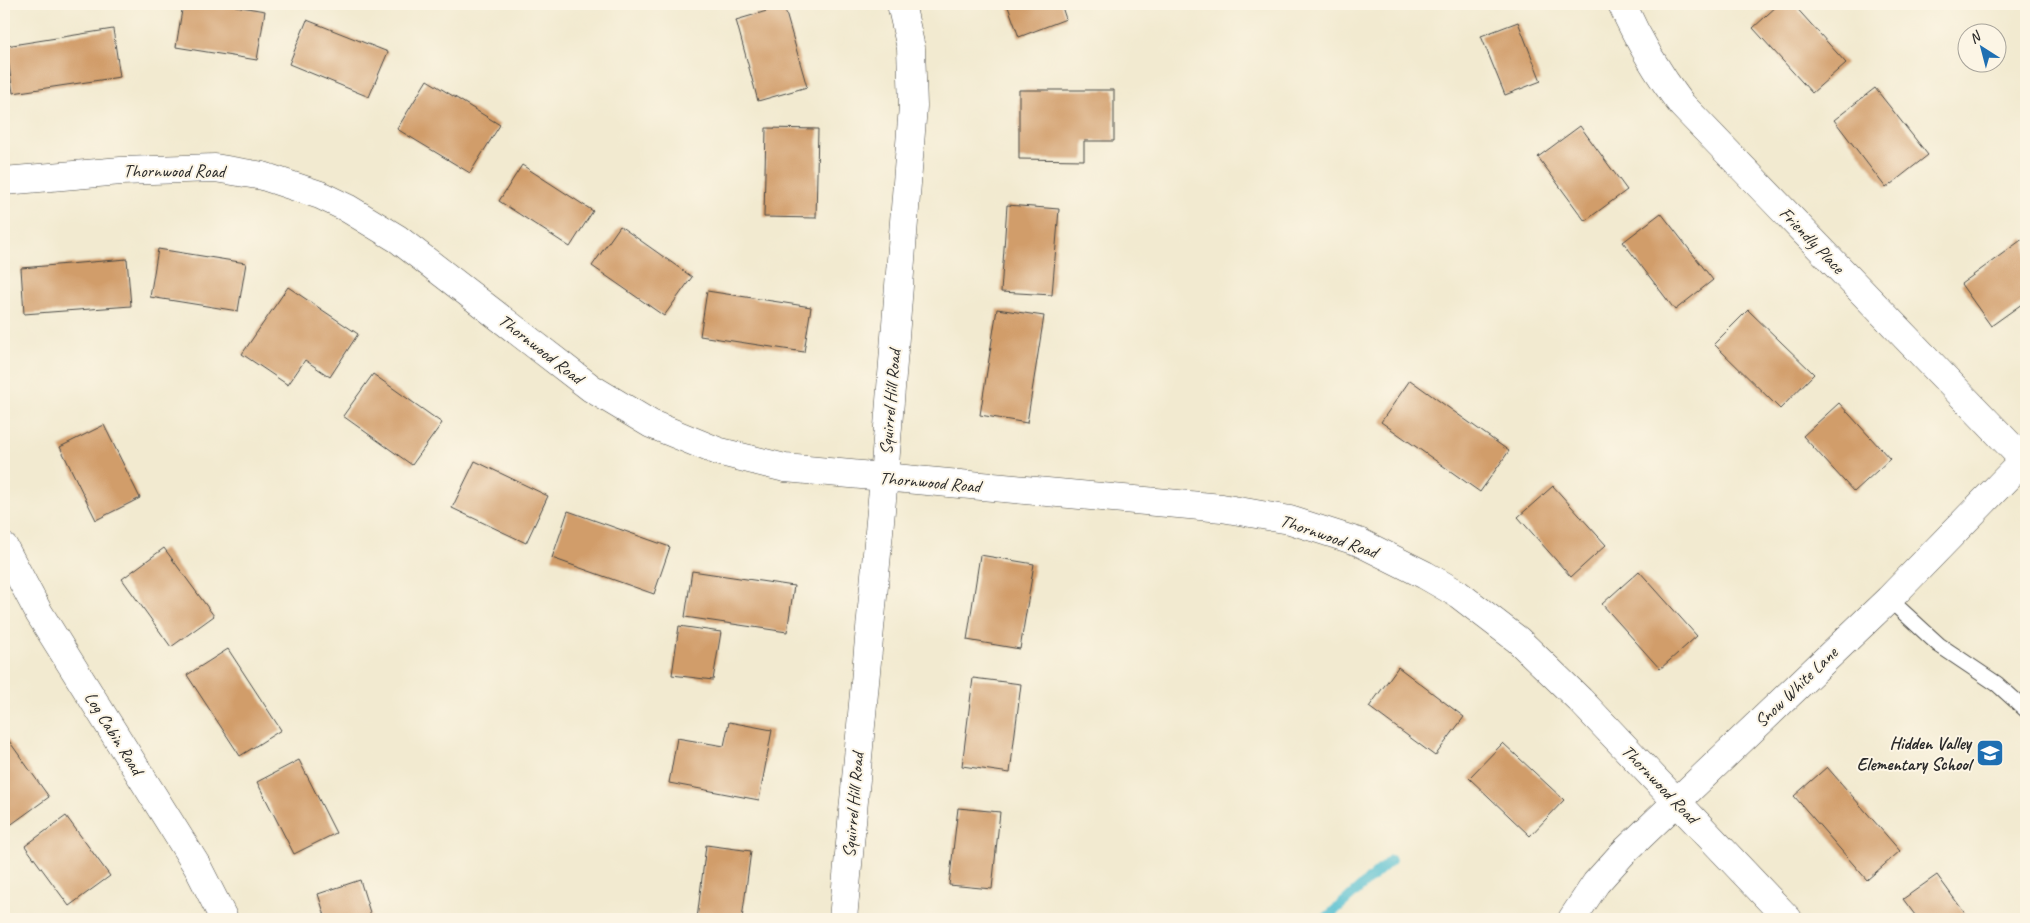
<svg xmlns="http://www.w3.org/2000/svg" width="2030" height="923" font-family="Caveat,sans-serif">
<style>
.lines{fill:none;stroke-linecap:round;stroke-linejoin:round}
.stream{stroke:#56c0d1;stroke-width:10}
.building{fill:#d19d6b}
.service-casing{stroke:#494844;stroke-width:17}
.minor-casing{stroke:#494844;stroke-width:29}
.service{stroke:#fff;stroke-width:15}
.minor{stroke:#fff;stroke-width:28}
.labels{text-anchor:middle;stroke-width:4;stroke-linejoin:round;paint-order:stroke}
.street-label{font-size:18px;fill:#2b2b2b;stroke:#fcf5e5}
.poi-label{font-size:18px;font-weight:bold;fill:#2b2b2b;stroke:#fcf5e5;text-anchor:end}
</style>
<rect width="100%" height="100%" fill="#fcf5e5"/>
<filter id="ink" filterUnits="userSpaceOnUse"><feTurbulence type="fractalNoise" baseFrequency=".02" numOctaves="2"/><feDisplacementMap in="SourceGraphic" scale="10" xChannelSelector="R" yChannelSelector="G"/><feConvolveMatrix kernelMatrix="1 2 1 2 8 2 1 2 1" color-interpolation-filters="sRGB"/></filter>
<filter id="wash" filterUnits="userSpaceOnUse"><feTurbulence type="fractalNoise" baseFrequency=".0096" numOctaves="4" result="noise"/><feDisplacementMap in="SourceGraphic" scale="20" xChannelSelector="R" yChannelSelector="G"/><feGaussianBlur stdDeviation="1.12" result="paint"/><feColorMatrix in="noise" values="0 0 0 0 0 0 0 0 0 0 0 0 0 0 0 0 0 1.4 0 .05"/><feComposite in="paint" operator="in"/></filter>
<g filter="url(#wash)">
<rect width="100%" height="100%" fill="#f2ead0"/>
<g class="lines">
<polyline class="stream" points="1325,919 1391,860"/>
</g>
<g id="blocks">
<g class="building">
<polygon points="183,4 235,4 235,6 265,11 257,60 176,47"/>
<polygon points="1007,4 1061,4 1066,19 1019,37"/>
<polygon points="1779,4 1793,4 1846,63 1812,93 1753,28"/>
<polygon points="784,6 807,87 758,101 736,20"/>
<polygon points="307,20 388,52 369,97 289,64"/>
<polygon points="1518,22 1541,81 1505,95 1481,36"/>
<polygon points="113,29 120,77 13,93 6,46"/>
<polygon points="427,80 500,125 470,173 397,129"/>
<polygon points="1875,88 1928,155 1886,188 1834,120"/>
<polygon points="1019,90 1114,90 1114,141 1084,141 1084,160 1019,159"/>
<polygon points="1580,126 1627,190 1585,221 1538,157"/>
<polygon points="766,128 818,129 816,218 764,217"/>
<polygon points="522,165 593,211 570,247 499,201"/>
<polygon points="1007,205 1059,209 1052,295 1001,292"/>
<polygon points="1661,213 1713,280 1675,310 1623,242"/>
<polygon points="620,226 692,277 664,316 592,266"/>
<polygon points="2024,238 2026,241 2026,301 1991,326 1961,284"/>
<polygon points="158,249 246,263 238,311 150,297"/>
<polygon points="127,259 131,306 24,314 21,268"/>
<polygon points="288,287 358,334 330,377 305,360 288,385 242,354"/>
<polygon points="707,291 811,307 804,352 700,336"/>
<polygon points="997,309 1044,316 1027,423 980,415"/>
<polygon points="1748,310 1814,374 1780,409 1714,344"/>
<polygon points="373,374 442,423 412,465 343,416"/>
<polygon points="1410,380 1509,451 1480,492 1381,422"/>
<polygon points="1839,403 1890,459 1854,492 1803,436"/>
<polygon points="104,425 140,498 96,520 60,447"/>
<polygon points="475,461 548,496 526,543 452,508"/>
<polygon points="1553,486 1606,545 1571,577 1518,517"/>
<polygon points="568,511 670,547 654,594 552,558"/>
<polygon points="164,548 214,616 171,647 122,579"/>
<polygon points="980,555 1034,564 1020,649 967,640"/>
<polygon points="692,571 794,586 787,632 685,617"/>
<polygon points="1639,571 1697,636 1660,669 1602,604"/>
<polygon points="679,626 721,632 713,680 672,675"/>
<polygon points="228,649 281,730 240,756 187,675"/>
<polygon points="1398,667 1464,717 1435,756 1369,707"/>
<polygon points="973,678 1021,684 1010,773 962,766"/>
<polygon points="729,722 772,730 759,800 669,783 677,738 724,746"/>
<polygon points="4,734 49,797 9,826 4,818"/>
<polygon points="1503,743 1564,800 1530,836 1469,778"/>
<polygon points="299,760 336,833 294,854 257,782"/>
<polygon points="1827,767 1900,851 1867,880 1794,796"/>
<polygon points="958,808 1000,812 992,889 949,885"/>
<polygon points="66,816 110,876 69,906 25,846"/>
<polygon points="706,845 751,851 742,919 697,919"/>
<polygon points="1937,875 1969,919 1918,919 1903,899"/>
<polygon points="360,880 372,919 326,919 318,894"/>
</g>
</g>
</g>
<g filter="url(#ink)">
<use href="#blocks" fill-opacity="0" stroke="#494844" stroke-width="1"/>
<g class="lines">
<g class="service-casing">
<polyline id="service" points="1889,599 1939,645 1997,684 2026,710"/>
</g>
<g class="minor-casing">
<g id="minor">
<path d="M 1622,4 C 1638,40 1658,74 1682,105 L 2024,460"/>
<polyline points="4,181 121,171 215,168 263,176 320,195 347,208 398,239 591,388 651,424 717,451 785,468 1222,508 1290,520 1359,542 1425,575 1458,594 1518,640 1580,700 1788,919"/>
<polyline points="4,547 39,613 197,866 224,919"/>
<polyline points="843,919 884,478 913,106 911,48 901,4"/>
<polyline points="1572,919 1596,883 1622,854 1889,599 2026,458"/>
</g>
</g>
<use href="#service" class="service"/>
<use href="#minor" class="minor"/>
</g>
</g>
<defs>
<g id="school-square" transform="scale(1.4375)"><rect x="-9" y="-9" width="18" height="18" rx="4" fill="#1f6fb2" stroke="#fcf5e5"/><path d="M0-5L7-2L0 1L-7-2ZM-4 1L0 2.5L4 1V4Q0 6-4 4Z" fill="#fff"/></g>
</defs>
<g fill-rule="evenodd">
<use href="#school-square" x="1990" y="753"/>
</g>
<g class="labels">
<g class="street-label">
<text x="174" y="177">Thornwood Road</text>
<text transform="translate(1812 240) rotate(46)" y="6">Friendly Place</text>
<text transform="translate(541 349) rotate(38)" y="6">Thornwood Road</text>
<text transform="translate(890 402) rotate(-85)" y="6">Squirrel Hill Road</text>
<text transform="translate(930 482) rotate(5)" y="6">Thornwood Road</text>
<text transform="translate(1329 536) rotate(19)" y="6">Thornwood Road</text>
<text transform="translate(1796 687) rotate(-44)" y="6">Snow White Lane</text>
<text transform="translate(114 733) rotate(58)" y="6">Log Cabin Road</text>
<text transform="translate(1660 784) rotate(46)" y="6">Thornwood Road</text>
<text transform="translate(853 805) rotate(-85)" y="6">Squirrel Hill Road</text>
</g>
<g class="poi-label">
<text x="1971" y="749">Hidden Valley<tspan x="1971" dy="21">Elementary School</tspan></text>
</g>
</g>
<rect width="2030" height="923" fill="none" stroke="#fcf5e5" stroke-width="20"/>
<g transform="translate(1982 48) rotate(324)"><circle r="24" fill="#fcf5e5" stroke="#a8a49b"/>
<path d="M0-4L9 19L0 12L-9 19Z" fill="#1f6fb2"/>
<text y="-8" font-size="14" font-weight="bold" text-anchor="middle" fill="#2b2b2b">N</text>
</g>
</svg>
